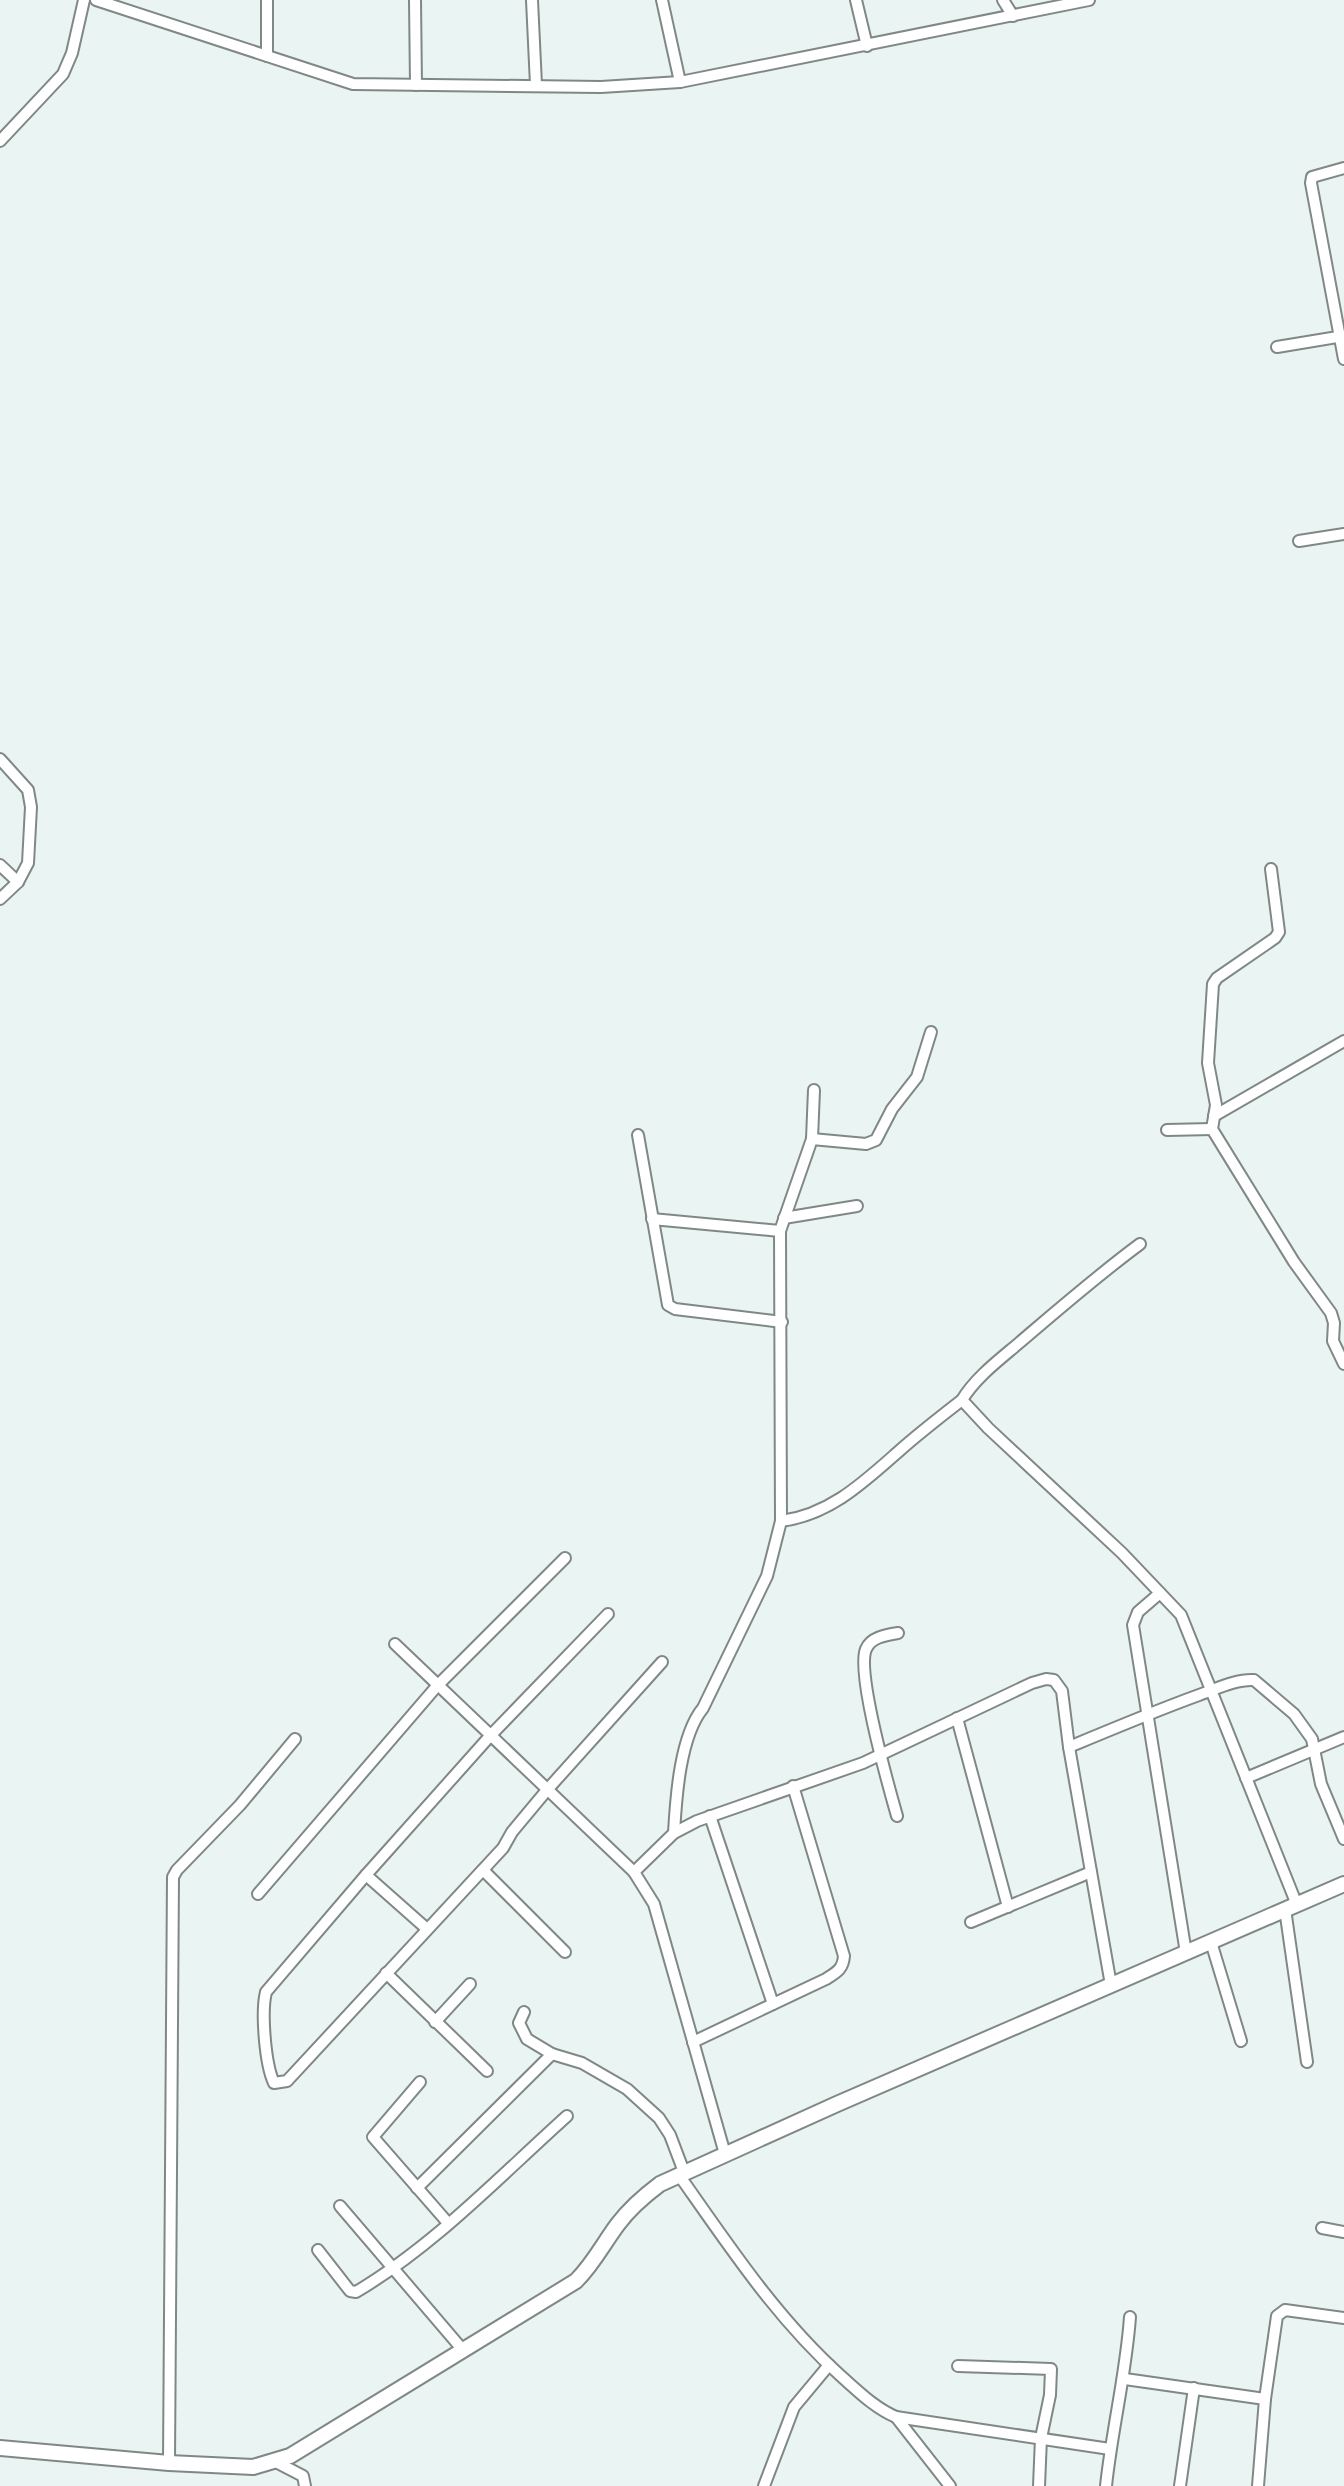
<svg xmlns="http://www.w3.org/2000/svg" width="1344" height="2486" font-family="Mulish,sans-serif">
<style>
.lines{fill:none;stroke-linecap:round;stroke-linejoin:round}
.street-casing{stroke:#808887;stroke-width:14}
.secondary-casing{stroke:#808887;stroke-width:18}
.street{stroke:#fff;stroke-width:10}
.secondary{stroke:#fff;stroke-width:14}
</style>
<rect width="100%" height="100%" fill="#eaf4f2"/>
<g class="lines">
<g class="street-casing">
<g id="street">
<polyline points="96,0 353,84 601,87 680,82 1089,0"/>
<polyline points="267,0 267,56"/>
<polyline points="415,0 416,85"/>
<polyline points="532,0 536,85"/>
<polyline points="662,0 680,82"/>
<polyline points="856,0 867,46"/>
<polyline points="1003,0 1013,16"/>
<polyline points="0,141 63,74 72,53 84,0"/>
<polyline points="1344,168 1312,177 1311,183 1344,359"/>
<polyline points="1277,347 1344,336"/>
<polyline points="1299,541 1344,534"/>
<polyline points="0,759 28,790 31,807 28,863 18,882 0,899"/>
<polyline points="0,865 18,882"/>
<polyline points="1271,869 1279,932 1275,938 1217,978 1213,984 1208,1063 1216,1105 1212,1129 1294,1262 1331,1313 1334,1323 1333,1341 1344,1364"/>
<polyline points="1214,1116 1344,1041"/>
<polyline points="1167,1130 1212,1129"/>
<polyline points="638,1135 668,1305 675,1309 782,1322"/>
<polyline points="812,1139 866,1144 876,1140 892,1109 917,1077 931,1032"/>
<polyline points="784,1218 857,1206"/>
<polyline points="652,1219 780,1231"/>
<path d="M 1140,1244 C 1098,1275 1059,1309 1019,1343 C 999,1360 975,1378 962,1400 L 988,1428 L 1122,1553 L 1181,1615 L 1297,1905"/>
<path d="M 781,1521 C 829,1515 863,1483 898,1452 C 918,1434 940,1417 962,1400"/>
<polyline points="1160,1593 1138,1612 1133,1625 1186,1953"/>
<path d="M 608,1614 L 490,1736 L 366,1875 L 266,1992 C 261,2012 265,2064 274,2083 L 287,2081 L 503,1848 L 512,1832 L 547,1790 L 662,1662"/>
<polyline points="395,1644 634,1872 654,1904 725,2154"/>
<polyline points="957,1718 1008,1907"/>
<path d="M 1069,1747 C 1112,1729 1155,1711 1199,1695 C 1216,1689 1236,1679 1254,1680 L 1294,1714 L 1312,1739 L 1321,1784 L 1344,1839"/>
<polyline points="1246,1778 1344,1737"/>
<polyline points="710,1816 773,2004"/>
<path d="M 897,1816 C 889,1788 856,1672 866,1649 C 871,1637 886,1635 898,1633"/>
<path d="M 674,1833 C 676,1797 680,1736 703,1708 L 767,1576 L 781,1521 L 780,1231 L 812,1139 L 814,1090"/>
<polyline points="483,1870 565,1952"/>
<polyline points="634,1872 674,1833 697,1821 863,1763 1032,1683 1046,1679 1054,1680 1062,1691 1069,1747 1111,1985"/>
<polyline points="366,1875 427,1929"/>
<polyline points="258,1894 437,1686 565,1558"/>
<polyline points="1285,1909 1307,2062"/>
<polyline points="971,1922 1091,1872"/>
<polyline points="1211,1942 1241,2041"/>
<polyline points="386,1973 487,2071"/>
<polyline points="524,2012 519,2023 527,2039 552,2054 582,2063 627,2089 659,2118 670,2135 684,2172"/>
<polyline points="435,2022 470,1984"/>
<path d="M 693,2042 L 826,1979 C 837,1972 843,1969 844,1956 L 793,1786"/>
<polyline points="420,2082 373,2137 448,2223"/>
<path d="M 679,2175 C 729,2246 777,2319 842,2377 C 859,2392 875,2408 896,2417 L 1110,2449"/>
<polyline points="417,2188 552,2054"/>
<polyline points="340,2206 462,2349"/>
<polyline points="1322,2228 1344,2232"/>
<path d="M 318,2250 L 350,2291 L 356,2292 C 435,2245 499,2177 567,2116"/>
<polyline points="958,2366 1051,2369 1050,2395 1041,2438 1039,2486"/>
<polyline points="1125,2379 1265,2399"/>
<polyline points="896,2417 950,2486"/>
<polyline points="276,2462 303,2476 305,2486"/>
<polyline points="169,2463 173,1877 177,1870 240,1805 295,1739"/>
<polyline points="764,2486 794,2407 829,2365"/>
<path d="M 1106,2486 C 1112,2429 1126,2374 1130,2317"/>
<polyline points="1180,2486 1194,2388"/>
<polyline points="1258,2486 1265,2399 1277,2316 1285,2310 1344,2318"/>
</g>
</g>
<g class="secondary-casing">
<path id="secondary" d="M 0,2448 L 169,2463 L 253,2467 L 290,2456 L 576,2281 C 594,2263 603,2244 618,2224 C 630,2208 644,2196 660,2184 L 837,2104 L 1344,1884"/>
</g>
<use href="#street" class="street"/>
<use href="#secondary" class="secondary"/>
</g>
</svg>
